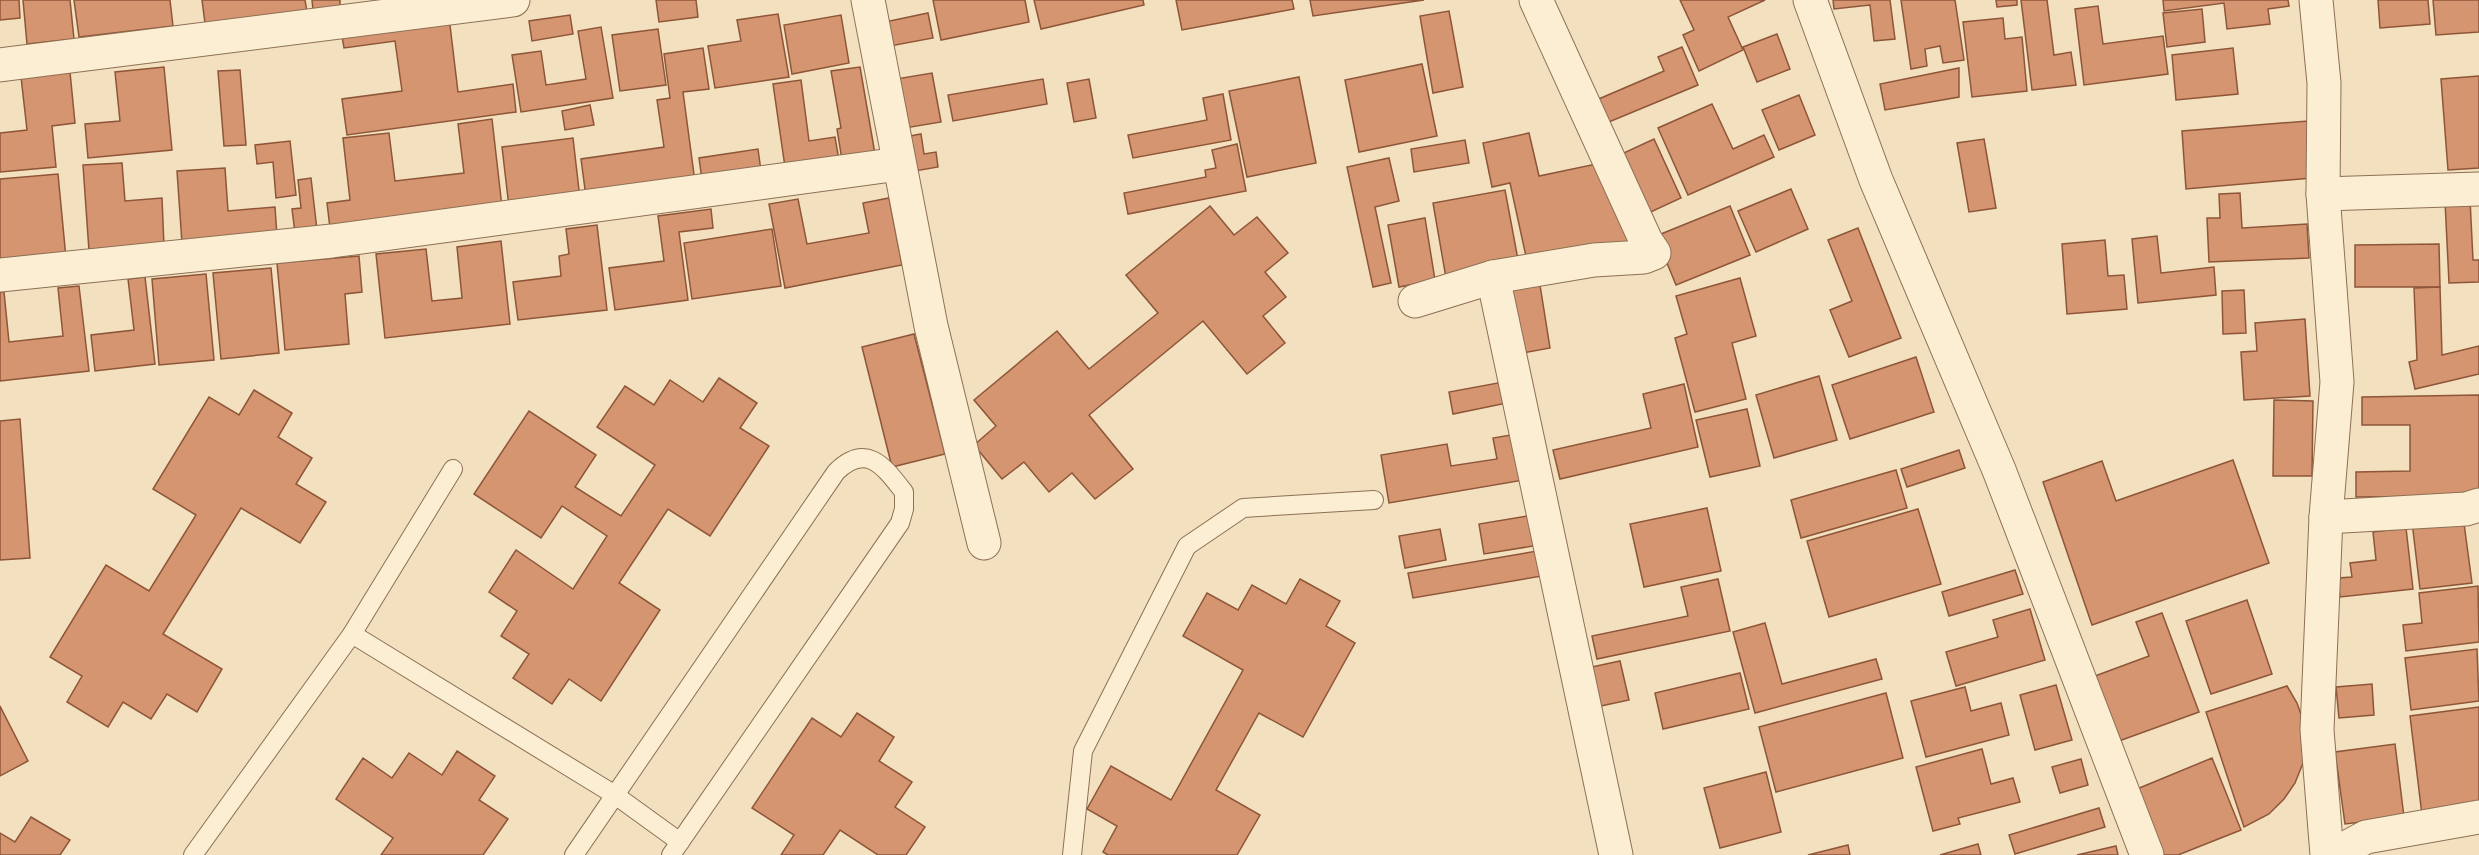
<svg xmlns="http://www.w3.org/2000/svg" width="2479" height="855" font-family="Literata,serif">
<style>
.building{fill:#d49570;stroke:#8e5638;stroke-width:1.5}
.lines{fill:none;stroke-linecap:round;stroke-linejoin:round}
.service-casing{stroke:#8d7055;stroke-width:20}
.minor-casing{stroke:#8d7055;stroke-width:35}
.service{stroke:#fceed3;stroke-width:18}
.minor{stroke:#fceed3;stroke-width:33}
</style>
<rect width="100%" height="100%" fill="#f2e0bf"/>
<g class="building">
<polygon points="0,0 19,0 20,18 0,20"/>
<polygon points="23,0 70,0 74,39 27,44"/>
<polygon points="74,0 170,0 173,26 79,37"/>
<polygon points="202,0 305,0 307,12 205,23"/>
<polygon points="312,0 340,0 340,8 313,10"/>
<polygon points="656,0 696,0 698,17 659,22"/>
<polygon points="933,0 1025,0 1029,22 941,40"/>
<polygon points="1034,0 1143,0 1144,5 1041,29"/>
<polygon points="1176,0 1292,0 1294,9 1182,30"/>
<polygon points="1310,0 1424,0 1313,16"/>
<polygon points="1680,0 1765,0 1728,17 1743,50 1699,71 1683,35 1694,30"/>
<polygon points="1833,0 1890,0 1895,39 1874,41 1870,5 1834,9"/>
<polygon points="1901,0 1955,0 1964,60 1943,63 1940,46 1925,49 1927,66 1911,69"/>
<polygon points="1996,0 2017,0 2017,5 1997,7"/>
<polygon points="2021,0 2047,0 2054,55 2071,52 2076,85 2032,90"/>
<polygon points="2163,0 2288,0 2289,6 2268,9 2270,24 2227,29 2224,3 2164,11"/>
<polygon points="2378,0 2428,0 2430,24 2380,28"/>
<polygon points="2433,0 2479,0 2479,32 2436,35"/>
<polygon points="2098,6 2103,44 2163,36 2168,74 2084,85 2075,9"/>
<polygon points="2202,9 2205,42 2167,47 2163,13"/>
<polygon points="1449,11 1463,87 1433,93 1420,16"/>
<polygon points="928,13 933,38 885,47 880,23"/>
<polygon points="778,14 789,77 715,88 708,46 741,41 737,20"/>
<polygon points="570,15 573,34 532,41 529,21"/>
<polygon points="841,15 849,63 792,74 784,25"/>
<polygon points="449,17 458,92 513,84 516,112 347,135 342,99 402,91 395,41 344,48 341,31"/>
<polygon points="2003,18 2005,39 2022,37 2027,91 1972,97 1963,22"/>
<polygon points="601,27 613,98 521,112 512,55 541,51 546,85 586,79 578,31"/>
<polygon points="658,29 666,85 620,91 612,35"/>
<polygon points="1777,34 1790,69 1757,82 1743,47"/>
<polygon points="1682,47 1698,85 1604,124 1594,101 1664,71 1658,57"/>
<polygon points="703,48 709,89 683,92 695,182 586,197 581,159 664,147 657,100 670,98 664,54"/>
<polygon points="2233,48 2238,94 2176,100 2172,55"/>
<polygon points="1422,64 1437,136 1359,152 1345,80"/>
<polygon points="164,67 172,150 88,158 85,124 120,121 115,72"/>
<polygon points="860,67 875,154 842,160 837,129 841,128 831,71"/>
<polygon points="1959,68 1959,97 1885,110 1880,84"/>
<polygon points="240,70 246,145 224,146 218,71"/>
<polygon points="70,72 75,123 52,126 56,167 0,172 0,133 27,130 21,77"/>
<polygon points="932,73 941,122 899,129 890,80"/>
<polygon points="2479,76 2479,168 2448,170 2441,79"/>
<polygon points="1299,77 1316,163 1247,177 1229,91"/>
<polygon points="1043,79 1047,104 953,121 948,95"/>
<polygon points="1089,79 1096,118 1074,122 1067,83"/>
<polygon points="801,80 809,141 835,137 839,160 785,167 773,84"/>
<polygon points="1223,94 1231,140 1133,158 1128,135 1207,120 1203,98"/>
<polygon points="1799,95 1815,135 1779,150 1762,110"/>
<polygon points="1712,104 1733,149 1764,135 1774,157 1688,195 1658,128"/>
<polygon points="590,105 594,125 565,130 562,111"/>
<polygon points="492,119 502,207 330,228 327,203 350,200 343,138 389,133 395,181 464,173 458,124"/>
<polygon points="2308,121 2312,178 2186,189 2182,131"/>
<polygon points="1529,133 1539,176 1596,164 1637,244 1527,261 1510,183 1492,187 1483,143"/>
<polygon points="921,134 924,154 936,152 938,167 904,173 899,138"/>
<polygon points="573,138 580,199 509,207 502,147"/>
<polygon points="1654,139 1681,198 1642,216 1615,157"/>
<polygon points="1984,139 1996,208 1969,212 1957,143"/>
<polygon points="1465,140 1469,163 1414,172 1411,149"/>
<polygon points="290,141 296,195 276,198 273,162 257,164 255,145"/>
<polygon points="1237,144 1246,191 1128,214 1124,193 1206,177 1205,170 1216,168 1212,150"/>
<polygon points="758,149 761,171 702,180 699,158"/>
<polygon points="1389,158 1399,201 1375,207 1391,283 1373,287 1347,167"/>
<polygon points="122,163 125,201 162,198 164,246 89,251 83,165"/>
<polygon points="225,168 228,211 275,207 277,236 182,243 177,171"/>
<polygon points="58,174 66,258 0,265 0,179"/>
<polygon points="311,178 317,230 295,233 292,209 301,208 298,180"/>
<polygon points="1791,189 1808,229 1756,252 1738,211"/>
<polygon points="1505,190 1519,265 1446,278 1433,203"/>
<polygon points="2240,193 2242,228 2307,224 2309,258 2209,262 2207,218 2220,218 2219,194"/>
<polygon points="889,198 902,265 785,288 769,204 798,199 807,244 869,233 863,203"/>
<polygon points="2470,199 2473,260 2479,260 2479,282 2449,283 2445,201"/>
<polygon points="1210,206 1234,235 1257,217 1288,253 1265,272 1286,297 1263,316 1285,343 1247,374 1203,321 1089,415 1133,469 1095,499 1072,473 1049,492 1024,462 1002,479 974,445 996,426 974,400 1057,331 1089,369 1158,313 1126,275"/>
<polygon points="1730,206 1750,255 1676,285 1656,236"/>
<polygon points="711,209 713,228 679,232 688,300 615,310 609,268 664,261 658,216"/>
<polygon points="1425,218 1435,280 1399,287 1388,225"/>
<polygon points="597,225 607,310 518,320 513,282 561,276 559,256 569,254 566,229"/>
<polygon points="1858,228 1901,338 1849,357 1830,310 1852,301 1828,240"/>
<polygon points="772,229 781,286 692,299 684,243"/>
<polygon points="2157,236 2161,273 2214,267 2216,295 2138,303 2132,239"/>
<polygon points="2105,240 2108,276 2124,275 2127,309 2067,314 2062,244"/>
<polygon points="501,241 510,324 385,338 376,254 426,249 432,301 462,298 457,247"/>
<polygon points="2439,244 2440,287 2355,287 2355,245"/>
<polygon points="359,256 362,292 345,294 349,344 285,350 277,263"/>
<polygon points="271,268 279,353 221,359 213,273"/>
<polygon points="206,274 214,360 159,365 152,279"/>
<polygon points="145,277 155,364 95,371 91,335 134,330 128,279"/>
<polygon points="1740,278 1756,336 1732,343 1746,399 1695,412 1675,338 1687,334 1676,296"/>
<polygon points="1540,285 1550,348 1522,353 1511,290"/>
<polygon points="79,286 89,371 0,381 0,292 4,292 9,342 63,336 58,288"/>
<polygon points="2440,287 2442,355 2479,346 2479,374 2415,389 2409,362 2417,360 2414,288"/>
<polygon points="2244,290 2246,333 2223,334 2222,291"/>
<polygon points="2305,319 2310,396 2244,400 2241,352 2257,351 2255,323"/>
<polygon points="914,334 945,454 892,467 862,347"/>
<polygon points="1916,357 1934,412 1850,439 1832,385"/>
<polygon points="1819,376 1837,440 1774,458 1756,395"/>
<polygon points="719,378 757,403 740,428 769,446 710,536 668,509 619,583 660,610 601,701 569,679 552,704 513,678 529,654 501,636 517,611 489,592 516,550 573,589 607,536 562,506 541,538 474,494 529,411 596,455 575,487 621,516 655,465 597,427 625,386 654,405 670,380 703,402"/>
<polygon points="1503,382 1507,403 1453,414 1449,392"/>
<polygon points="1684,384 1698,447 1560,479 1553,450 1651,428 1643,394"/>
<polygon points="254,390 292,413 278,437 312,458 296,484 326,502 300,543 241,508 163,634 222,669 197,712 167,694 151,719 123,702 108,727 67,702 82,676 50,657 106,565 149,591 196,515 153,489 209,397 239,415"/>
<polygon points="2479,395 2479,496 2356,497 2356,472 2410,471 2410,425 2362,425 2362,397"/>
<polygon points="2274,400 2313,401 2312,476 2273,476"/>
<polygon points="1747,409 1760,466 1710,477 1696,420"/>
<polygon points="20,419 30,558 0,560 0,421"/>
<polygon points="1516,434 1524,480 1389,503 1381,455 1447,444 1451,466 1497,459 1493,438"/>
<polygon points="1959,450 1965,468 1907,487 1901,469"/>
<polygon points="2233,460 2269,563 2092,625 2043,482 2102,461 2116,501"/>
<polygon points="1896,470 1907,508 1801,538 1791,500"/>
<polygon points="1707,508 1721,571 1644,587 1630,524"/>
<polygon points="1918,509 1941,584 1829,617 1807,541"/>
<polygon points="1533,515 1539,545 1484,554 1479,524"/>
<polygon points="2463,516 2472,583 2420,589 2412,522"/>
<polygon points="2406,528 2413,589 2340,597 2338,578 2352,577 2350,563 2376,560 2373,532"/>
<polygon points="1440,529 1446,560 1405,568 1399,536"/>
<polygon points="1543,550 1548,575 1413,598 1408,573"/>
<polygon points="2015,570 2023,594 1949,616 1942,592"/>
<polygon points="1300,579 1340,601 1326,626 1355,643 1303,737 1259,713 1216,790 1260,815 1237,855 1108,855 1103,852 1117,826 1087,809 1111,766 1171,800 1243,670 1183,636 1207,593 1238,610 1252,585 1286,604"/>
<polygon points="1718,579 1730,631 1597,659 1592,636 1688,616 1681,587"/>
<polygon points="2478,586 2479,642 2406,651 2403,625 2422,623 2419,593"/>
<polygon points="2247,600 2272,674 2211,694 2186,621"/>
<polygon points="2030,609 2045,660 1956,686 1946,652 1998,637 1993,620"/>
<polygon points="2162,613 2199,712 2119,741 2095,676 2149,656 2136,622"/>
<polygon points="1765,623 1782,684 1876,659 1882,679 1755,713 1733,632"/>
<polygon points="2477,649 2479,701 2411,710 2405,658"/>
<polygon points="1620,661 1629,700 1596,707 1587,668"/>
<polygon points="1740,673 1749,709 1663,729 1655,693"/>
<polygon points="2372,684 2374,715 2339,718 2336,687"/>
<polygon points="2056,685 2072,740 2035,750 2020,695"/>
<polygon points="2287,686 2297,703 2304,723 2306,743 2303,763 2295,783 2284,799 2269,814 2244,827 2206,712"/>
<polygon points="1965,687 1971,711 2001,703 2009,735 1926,757 1911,701"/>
<polygon points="1886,693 1903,758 1776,792 1759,727"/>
<polygon points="0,706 28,761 0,776"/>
<polygon points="2479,707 2479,808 2422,815 2410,716"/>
<polygon points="857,713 894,737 879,761 912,782 895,807 925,827 906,855 878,855 840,830 823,855 781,855 794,835 752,808 812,718 841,737"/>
<polygon points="2395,744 2404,817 2345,824 2335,752"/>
<polygon points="1982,749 1991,784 2013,778 2020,802 1958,818 1960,824 1933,831 1916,767"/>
<polygon points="457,751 495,776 479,800 508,819 483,855 381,855 393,838 336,799 363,758 392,778 409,753 442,775"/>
<polygon points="2212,758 2241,830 2178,855 2164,855 2137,789"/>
<polygon points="2081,759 2088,785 2060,793 2052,767"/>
<polygon points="1766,772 1781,832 1720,848 1704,788"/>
<polygon points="2099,808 2105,827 2015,854 2009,835"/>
<polygon points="31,817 70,840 60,855 0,855 0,833 15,842"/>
<polygon points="1978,844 1981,855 1940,855"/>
<polygon points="1848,845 1850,855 1808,855"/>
<polygon points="2116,846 2118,855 2077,855"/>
</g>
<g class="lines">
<g class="service-casing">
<g id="service">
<polyline points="352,634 615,795 680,842"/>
<polyline points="193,855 352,634 453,469"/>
<path d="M 574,855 L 836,472 C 867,441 885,468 904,492 L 904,509 L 900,523 L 671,855"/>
<polyline points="1072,855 1083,751 1187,546 1243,508 1374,500"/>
</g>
</g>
<g class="minor-casing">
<g id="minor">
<polyline points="868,0 931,326 984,543"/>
<polyline points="1810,0 1876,180 1999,470 2147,855"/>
<polyline points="2316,0 2324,83 2323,194 2337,382 2326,517 2317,730 2327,855"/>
<polyline points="0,65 513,0"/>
<polyline points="2323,194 2479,189"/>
<polyline points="0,275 332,241 899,164"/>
<polyline points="1493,277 1616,855"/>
<polyline points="1415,301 1493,277 1594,260 1644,257 1654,253 1646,241 1536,0"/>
<polyline points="2326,517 2466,509 2479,505"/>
<polyline points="2333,855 2366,837 2479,817"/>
</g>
</g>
<use href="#service" class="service"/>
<use href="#minor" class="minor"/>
</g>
</svg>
